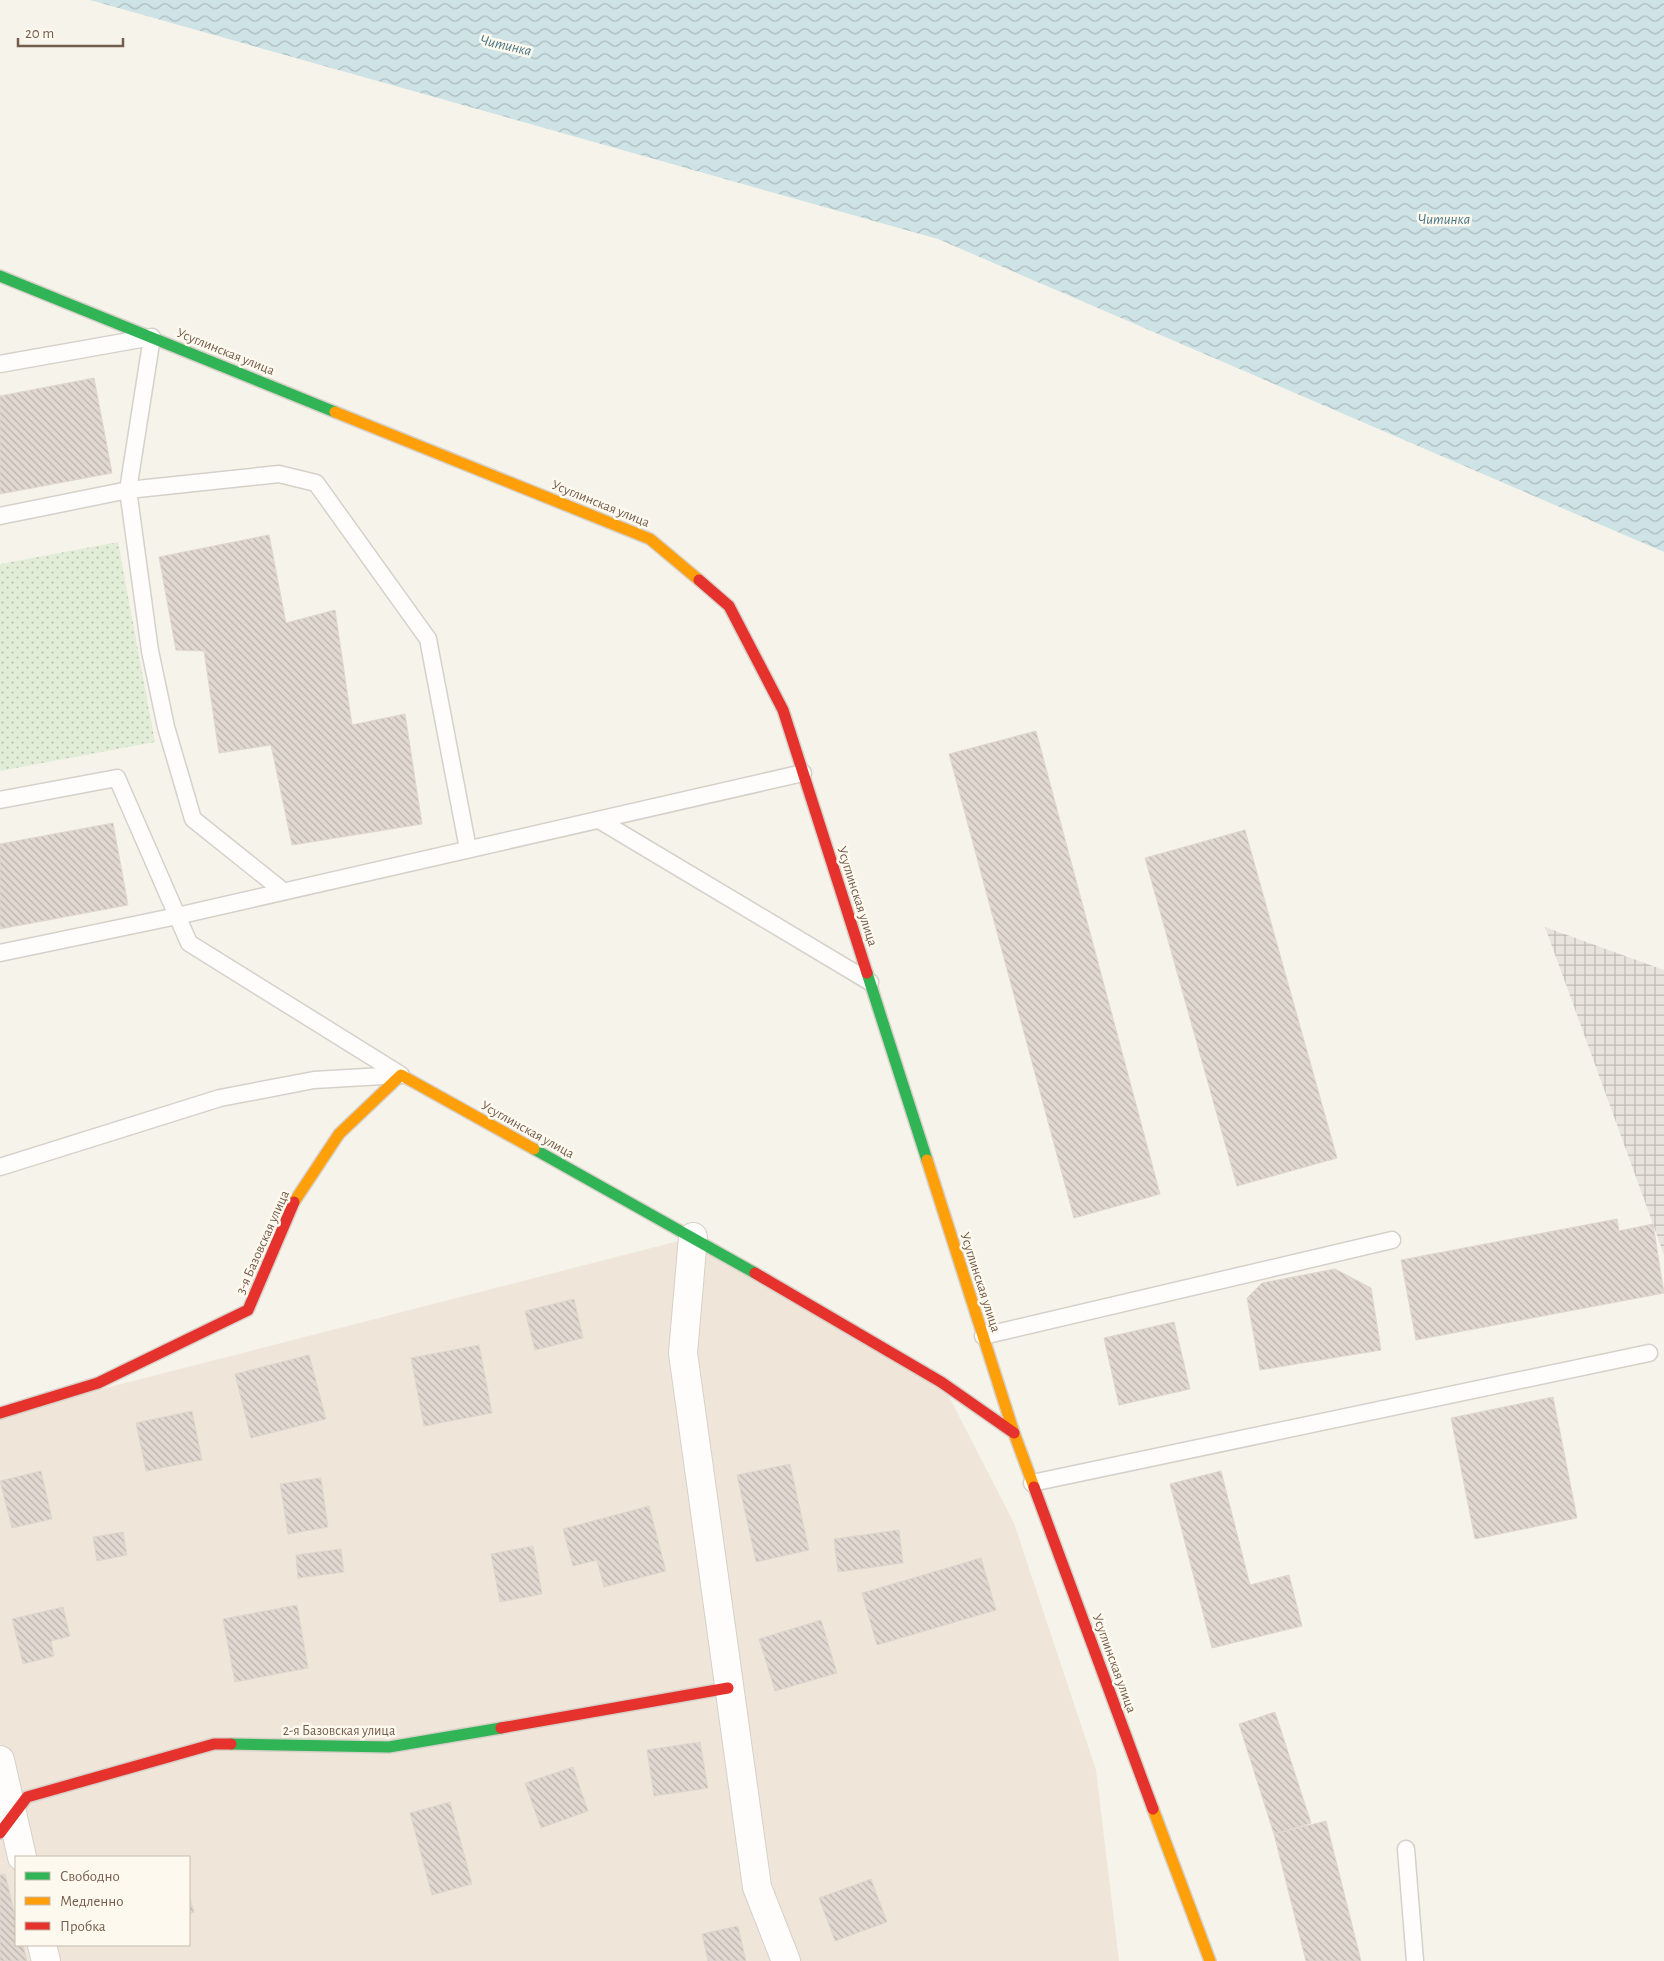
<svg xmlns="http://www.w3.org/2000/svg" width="1664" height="1961" font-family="'Alegreya Sans',sans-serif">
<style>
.residential{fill:#efe6d9;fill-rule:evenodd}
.industrial{fill:url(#industrial-grid)}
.grass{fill:url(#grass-dots)}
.water{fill:url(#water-waves)}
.building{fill:url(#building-back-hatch);stroke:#dfd7ce}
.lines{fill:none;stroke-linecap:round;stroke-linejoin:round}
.lane-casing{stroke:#d6d0ca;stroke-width:19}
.street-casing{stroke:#d6d0ca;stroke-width:30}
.fast-casing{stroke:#d6d0c9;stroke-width:14}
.slow-casing{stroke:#d6d0c9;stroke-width:14}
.jam-casing{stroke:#d6d0c9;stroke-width:14}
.lane{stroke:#fefdfc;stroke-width:16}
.street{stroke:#fefdfc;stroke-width:28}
.fast{stroke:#30b455;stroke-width:11}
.slow{stroke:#ff9f0a;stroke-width:11}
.jam{stroke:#e5322d;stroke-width:11}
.labels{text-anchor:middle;stroke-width:5;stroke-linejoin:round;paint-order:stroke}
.street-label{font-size:14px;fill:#745d4d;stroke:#fef9ee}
.water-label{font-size:15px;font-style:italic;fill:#477786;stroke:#fef9ee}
</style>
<defs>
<pattern id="industrial-grid" width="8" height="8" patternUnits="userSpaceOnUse" patternTransform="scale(1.25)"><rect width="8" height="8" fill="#e9e3dd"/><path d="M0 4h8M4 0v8" fill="none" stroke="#c1bbb5"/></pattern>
<pattern id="grass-dots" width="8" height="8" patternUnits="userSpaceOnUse" patternTransform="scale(1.25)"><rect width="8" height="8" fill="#e2edd7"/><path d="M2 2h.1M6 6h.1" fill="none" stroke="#bcc3b1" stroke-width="1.8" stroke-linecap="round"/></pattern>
<pattern id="water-waves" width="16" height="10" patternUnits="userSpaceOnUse" patternTransform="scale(1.25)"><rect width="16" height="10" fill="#cee3e6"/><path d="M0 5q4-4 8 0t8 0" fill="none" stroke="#acbbbd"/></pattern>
<pattern id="building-back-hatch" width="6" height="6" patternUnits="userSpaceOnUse" patternTransform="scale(1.25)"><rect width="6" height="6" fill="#e1d9d1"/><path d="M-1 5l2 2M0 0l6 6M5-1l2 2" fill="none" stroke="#bbb3ac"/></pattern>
</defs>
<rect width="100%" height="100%" fill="#f6f3eb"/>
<path class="residential" d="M 690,1238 L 943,1385 L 1014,1523 L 1096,1770 L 1119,1961 L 0,1961 L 0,1419 L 106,1388 ZM 16,1857 L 189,1857 L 189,1945 L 16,1945 Z"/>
<polygon class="industrial" points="1545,927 1664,970 1664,1255 1653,1224"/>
<polygon class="grass" points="118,542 155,742 0,771 0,564"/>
<polygon class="water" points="90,0 1664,0 1664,552 938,239"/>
<g class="building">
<polygon points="94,378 112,473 0,494 0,396"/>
<polygon points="269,535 286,623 335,610 352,725 405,714 422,824 292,845 271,745 219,753 204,651 176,650 159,557"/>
<polygon points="1036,731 1160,1194 1074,1218 949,754"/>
<polygon points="113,823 128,905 0,929 0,844"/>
<polygon points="1245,830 1337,1158 1237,1186 1145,858"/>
<polygon points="1617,1219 1619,1231 1653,1224 1664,1293 1416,1340 1401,1260"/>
<polygon points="1335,1269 1371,1288 1381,1350 1260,1370 1247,1298 1262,1283"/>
<polygon points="574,1299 583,1338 535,1350 525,1311"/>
<polygon points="1174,1322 1190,1389 1119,1405 1104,1338"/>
<polygon points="479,1345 492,1413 424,1426 411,1358"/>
<polygon points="309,1355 326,1419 251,1438 235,1374"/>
<polygon points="1553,1397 1577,1518 1475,1539 1451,1418"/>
<polygon points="192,1411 202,1460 146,1471 136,1423"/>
<polygon points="790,1464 809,1550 756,1562 737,1475"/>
<polygon points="41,1471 52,1519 12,1528 0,1481"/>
<polygon points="1221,1471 1250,1585 1289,1575 1302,1626 1212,1648 1170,1484"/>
<polygon points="321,1478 328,1527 288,1534 280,1484"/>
<polygon points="649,1506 666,1571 604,1587 597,1560 573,1566 563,1529"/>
<polygon points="899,1530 903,1563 838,1572 834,1539"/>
<polygon points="123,1532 127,1555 97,1561 93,1537"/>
<polygon points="533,1546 542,1594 500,1602 491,1554"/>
<polygon points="341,1549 344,1572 298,1578 296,1555"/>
<polygon points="981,1558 996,1610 877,1645 862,1593"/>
<polygon points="297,1605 308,1668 235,1682 223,1619"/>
<polygon points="63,1607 70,1636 51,1641 54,1656 23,1664 12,1619"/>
<polygon points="821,1620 837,1673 775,1691 759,1639"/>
<polygon points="1275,1712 1311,1823 1274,1834 1239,1724"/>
<polygon points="700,1742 708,1788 654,1796 647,1750"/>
<polygon points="573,1767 588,1811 541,1828 525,1783"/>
<polygon points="450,1802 472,1884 432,1895 410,1813"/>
<polygon points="1326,1821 1361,1961 1306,1961 1274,1834"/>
<polygon points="5,1874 16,1919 16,1945 23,1945 27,1961 0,1961 0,1875"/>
<polygon points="871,1879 887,1922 835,1941 819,1898"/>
<polygon points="189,1896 194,1912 189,1914"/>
<polygon points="738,1926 746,1961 708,1961 702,1934"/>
</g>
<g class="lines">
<g class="lane-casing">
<g id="lane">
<polyline points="0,364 152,337 128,490 0,516"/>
<polyline points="0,800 117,778 189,943 401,1075"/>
<polyline points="599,820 870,982"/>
<polyline points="283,891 193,819 166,727 150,651 128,490 279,474 316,483 428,639 468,849"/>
<polyline points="0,953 177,916 803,773"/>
<polyline points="0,1167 220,1098 314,1080 400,1075"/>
<polyline points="983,1336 1392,1240"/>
<polyline points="1032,1483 1649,1353"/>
<polyline points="1406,1849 1415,1961"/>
</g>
</g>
<g class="street-casing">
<g id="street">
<polyline points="693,1237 683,1353 757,1887 786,1961"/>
<polyline points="0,1760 22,1857"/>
<polyline points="42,1945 46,1961"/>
</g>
</g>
<g class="fast-casing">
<g id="fast">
<polyline points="0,276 335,412"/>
<polyline points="867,973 927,1160"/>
<polyline points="534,1149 755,1273"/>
<polyline points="231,1744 389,1747 501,1728"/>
</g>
</g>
<g class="slow-casing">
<g id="slow">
<polyline points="335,412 650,539 699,580"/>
<polyline points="927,1160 1014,1433 1034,1487"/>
<polyline points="294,1202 339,1134 401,1075 534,1149"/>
<polyline points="1153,1809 1210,1961"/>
</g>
</g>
<g class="jam-casing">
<g id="jam">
<polyline points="699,580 729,606 783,710 867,973"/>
<polyline points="755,1273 941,1382 1014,1433"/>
<polyline points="0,1413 98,1383 248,1310 294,1202"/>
<polyline points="1034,1487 1153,1809"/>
<polyline points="501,1728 728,1688"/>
<polyline points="0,1833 27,1797 214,1744 231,1744"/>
</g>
</g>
<use href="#lane" class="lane"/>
<use href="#street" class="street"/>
<use href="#fast" class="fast"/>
<use href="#slow" class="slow"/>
<use href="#jam" class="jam"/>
</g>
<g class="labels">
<g class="street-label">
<text transform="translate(226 351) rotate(22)" y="5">Усуглинская улица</text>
<text transform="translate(601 503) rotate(22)" y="5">Усуглинская улица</text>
<text transform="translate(858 896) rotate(72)" y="5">Усуглинская улица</text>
<text transform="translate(528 1129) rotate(29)" y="5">Усуглинская улица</text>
<text transform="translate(262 1242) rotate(-66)" y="5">3-я Базовская улица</text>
<text transform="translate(981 1282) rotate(72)" y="5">Усуглинская улица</text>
<text transform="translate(1115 1663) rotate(70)" y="5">Усуглинская улица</text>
<text x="339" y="1735">2-я Базовская улица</text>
</g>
<g class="water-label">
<text transform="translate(506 45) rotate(13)" y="5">Читинка</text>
<text x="1444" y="224">Читинка</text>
</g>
</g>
<rect x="15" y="1856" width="175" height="90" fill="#fef9ee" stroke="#c7bbae"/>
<rect x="25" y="1872" width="25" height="8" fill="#30b455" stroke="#c7bbae"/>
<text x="60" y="1881" font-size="15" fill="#745d4d">Свободно</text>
<rect x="25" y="1897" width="25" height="8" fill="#ff9f0a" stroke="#c7bbae"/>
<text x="60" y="1906" font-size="15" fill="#745d4d">Медленно</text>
<rect x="25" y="1922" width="25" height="8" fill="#e5322d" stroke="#c7bbae"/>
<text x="60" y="1931" font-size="15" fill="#745d4d">Пробка</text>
<path d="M18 38v8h105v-8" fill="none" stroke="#745d4d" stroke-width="2.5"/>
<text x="25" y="38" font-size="15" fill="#745d4d" stroke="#fef9ee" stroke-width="4" paint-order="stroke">20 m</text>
</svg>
